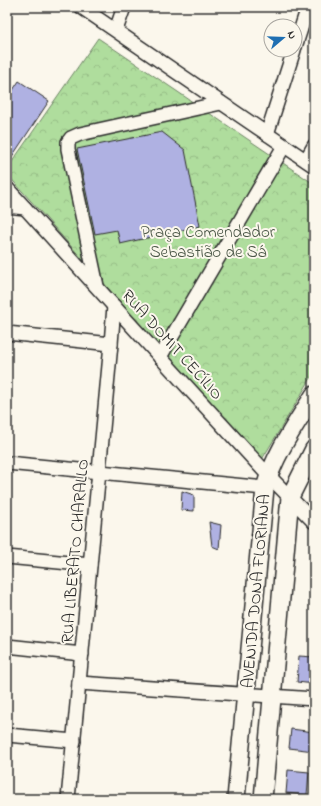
<svg xmlns="http://www.w3.org/2000/svg" width="321" height="806" font-family="'Indie Flower',sans-serif">
<style>
.park{fill:url(#park-crowns);stroke:#6d8464}
.building{fill:#afb1e2;stroke:#2b2b2b}
.lines{fill:none;stroke-linecap:round;stroke-linejoin:round}
.minor-casing{stroke:#2b2b2b;stroke-width:16}
.major-casing{stroke:#2b2b2b;stroke-width:20}
.minor{stroke:#fbf7ec;stroke-width:13}
.major{stroke:#fbf7ec;stroke-width:17}
.labels{text-anchor:middle;stroke-width:4;stroke-linejoin:round;paint-order:stroke}
.park-label{font-size:17px;fill:#4c5848;stroke:#fbf7ec}
.street-label{font-size:17px;fill:#2b2b2b;stroke:#fbf7ec}
</style>
<defs>
<pattern id="park-crowns" width="20" height="18" patternUnits="userSpaceOnUse"><rect width="20" height="18" fill="#afdd9d"/><path d="M2 6a3 3 0 1 1 6 0M12 15a3 3 0 1 1 6 0" fill="none" stroke="#97be87"/></pattern>
</defs>
<rect width="100%" height="100%" fill="#fbf7ec"/>
<filter id="ink" filterUnits="userSpaceOnUse"><feTurbulence type="fractalNoise" baseFrequency=".025" numOctaves="2"/><feDisplacementMap in="SourceGraphic" scale="8" xChannelSelector="R" yChannelSelector="G"/><feConvolveMatrix kernelMatrix="1 2 1 2 8 2 1 2 1" color-interpolation-filters="sRGB"/></filter>
<g filter="url(#ink)">
<polygon class="park" points="98,38 314,184 314,373 261,461 7,174 7,169"/>
<g class="building">
<polygon points="19,81 49,101 7,164 7,99"/>
<polygon points="162,132 185,150 200,226 120,244 117,230 95,234 77,149"/>
<polygon points="182,491 194,495 194,511 181,510"/>
<polygon points="209,522 221,525 219,549 212,546"/>
<polygon points="299,656 314,657 314,684 297,682"/>
<polygon points="291,729 314,732 314,751 289,748"/>
<polygon points="288,770 309,772 307,795 286,793"/>
</g>
<g class="lines">
<g class="minor-casing">
<g id="minor">
<polyline points="81,7 314,166"/>
<polyline points="116,30 124,7"/>
<polyline points="295,47 308,7"/>
<polyline points="267,134 294,50"/>
<polyline points="306,160 314,146"/>
<polyline points="7,188 160,357 268,475 314,522"/>
<polyline points="7,206 25,208"/>
<polyline points="97,286 68,149 68,142 71,138 80,134 221,103"/>
<polyline points="7,333 111,344"/>
<polyline points="160,357 284,146"/>
<polyline points="7,463 265,488"/>
<polyline points="7,557 90,565"/>
<polyline points="7,646 82,654"/>
<polyline points="79,683 314,699"/>
<polyline points="7,735 74,741"/>
<polyline points="68,799 111,344 114,306"/>
</g>
</g>
<g class="major-casing">
<g id="major">
<path d="M 236,799 L 265,488 C 274,455 296,424 314,395"/>
<polyline points="263,799 290,497 314,449"/>
</g>
</g>
<use href="#minor" class="minor"/>
<use href="#major" class="major"/>
</g>
</g>
<g class="labels">
<g class="park-label">
<text x="208" y="237">Praça Comendador<tspan x="208" dy="20">Sebastião de Sá</tspan></text>
</g>
<g class="street-label">
<text transform="translate(173 344) rotate(48)" y="6">RUA DOMIT CECÍLIO</text>
<text transform="translate(74 551) rotate(-85)" y="6">RUA LIBERATO CHARALLO</text>
<text transform="translate(255 591) rotate(-85)" y="6">AVENIDA DONA FLORIANA</text>
</g>
</g>
<rect width="321" height="806" fill="none" stroke="#fbf7ec" stroke-width="24"/>
<rect x="12" y="12" width="297" height="782" fill="none" stroke="#2b2b2b" stroke-width="1.5" filter="url(#ink)"/>
<g transform="translate(283 38) rotate(71)"><circle r="19" fill="#fbf7ec" stroke="#a8a59f"/>
<path d="M0-3L7 15L0 10L-7 15Z" fill="#1f6fb2"/>
<text y="-6" font-size="11" font-weight="bold" text-anchor="middle" fill="#2b2b2b">N</text>
</g>
</svg>
